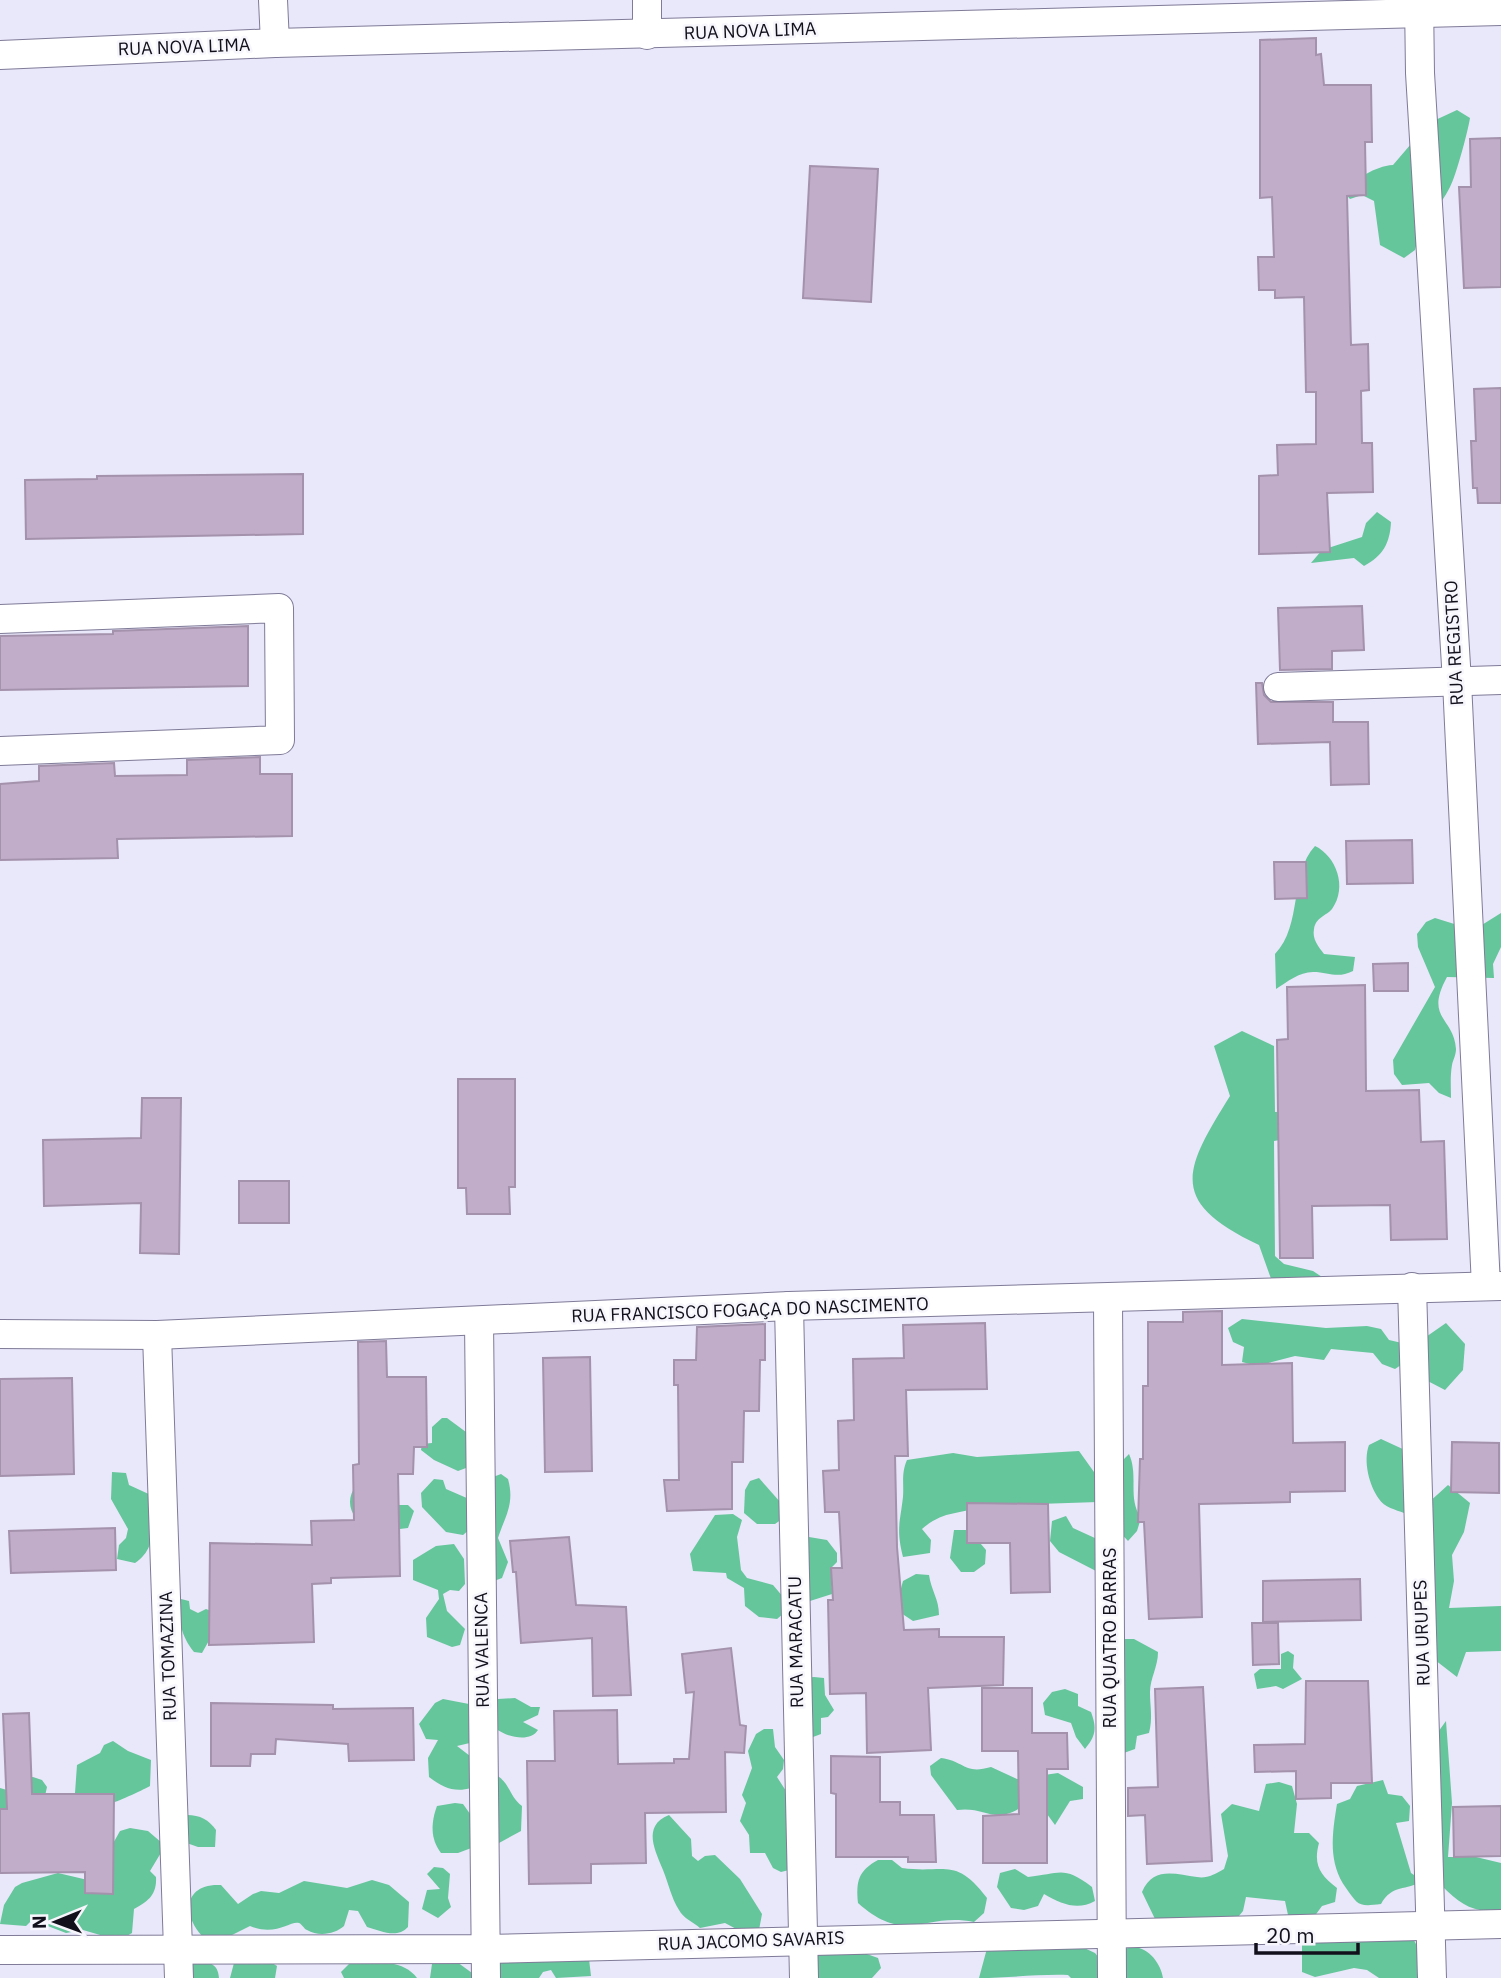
<svg xmlns="http://www.w3.org/2000/svg" width="1501" height="1978" font-family="'IBM Plex Sans',sans-serif">
<style>
.forest{fill:#65c69b}
.building{fill:#c1adc9;stroke:#a491ab;stroke-width:2}
.lines{fill:none;stroke-linecap:round;stroke-linejoin:round}
.minor-casing{stroke:#7f7b98;stroke-width:30}
.minor{stroke:#fff;stroke-width:28}
.labels{text-anchor:middle;stroke-width:5;stroke-linejoin:round;paint-order:stroke}
.street-label{font-size:18px;fill:#12101b;stroke:#f6f6fc}
</style>
<rect width="100%" height="100%" fill="#e9e7fa"/>
<g class="forest">
<path d="M 1457,110 L 1470,118 C 1468,131 1456,176 1450,187 C 1439,209 1421,225 1415,250 L 1404,258 L 1380,245 L 1374,201 L 1362,195 L 1350,199 L 1340,188 C 1358,180 1374,166 1393,165 L 1429,123 Z"/>
<path d="M 1377,512 L 1391,522 C 1390,543 1383,556 1364,566 L 1354,558 L 1311,563 L 1322,550 L 1362,537 L 1366,523 Z"/>
<path d="M 1315,846 C 1336,856 1348,887 1332,909 C 1326,916 1316,917 1314,929 C 1312,939 1318,946 1324,954 L 1355,957 L 1353,971 C 1337,979 1329,972 1313,972 C 1299,972 1287,982 1276,989 L 1275,954 C 1303,925 1289,874 1315,846 Z"/>
<path d="M 1501,913 L 1501,947 L 1493,964 L 1494,978 L 1447,977 C 1424,1019 1454,1017 1456,1049 C 1456,1055 1453,1060 1452,1065 C 1450,1076 1451,1088 1451,1098 L 1439,1093 L 1429,1083 L 1402,1085 L 1394,1074 L 1393,1060 L 1435,987 L 1418,947 L 1417,934 L 1426,922 L 1435,918 L 1464,927 L 1477,928 Z"/>
<path d="M 1242,1031 L 1274,1046 L 1275,1112 L 1304,1111 L 1291,1138 L 1274,1141 L 1275,1256 L 1284,1264 L 1313,1271 L 1325,1279 L 1275,1290 L 1259,1245 C 1168,1202 1183,1171 1230,1096 L 1214,1046 Z"/>
<polygon points="1242,1319 1326,1328 1367,1326 1381,1329 1389,1340 1402,1343 1407,1361 1395,1369 1382,1364 1373,1353 1331,1349 1324,1360 1295,1356 1257,1366 1242,1362 1244,1347 1233,1342 1228,1328"/>
<polygon points="1446,1323 1465,1344 1463,1370 1445,1390 1422,1378 1423,1339"/>
<polygon points="442,1418 447,1418 470,1435 474,1465 458,1471 434,1460 421,1450 422,1444 432,1443 432,1427"/>
<path d="M 1381,1439 L 1407,1451 L 1413,1503 L 1404,1513 C 1396,1510 1384,1507 1379,1499 C 1369,1485 1363,1461 1369,1445 Z"/>
<path d="M 1079,1451 L 1094,1472 L 1098,1502 L 983,1506 C 958,1515 944,1510 922,1529 L 931,1540 L 930,1553 L 903,1557 C 896,1529 900,1523 903,1497 C 904,1483 901,1474 907,1460 L 953,1453 L 977,1457 Z"/>
<path d="M 1129,1454 C 1139,1476 1127,1497 1141,1518 L 1137,1531 L 1128,1541 L 1118,1530 L 1120,1463 Z"/>
<path d="M 112,1472 L 126,1473 L 129,1485 L 153,1496 C 153,1521 158,1548 135,1563 L 117,1559 L 119,1545 L 126,1538 L 128,1529 L 111,1499 Z"/>
<path d="M 501,1474 L 508,1479 C 515,1504 505,1516 498,1538 L 508,1562 L 502,1578 L 494,1581 L 493,1477 Z"/>
<polygon points="759,1478 781,1503 782,1519 775,1524 757,1524 744,1513 745,1490 750,1481"/>
<polygon points="434,1479 443,1480 446,1489 469,1499 470,1529 463,1535 446,1532 422,1507 421,1493"/>
<path d="M 356,1485 L 391,1505 L 408,1505 L 414,1511 L 408,1528 L 383,1531 L 356,1519 C 348,1507 348,1497 356,1485 Z"/>
<polygon points="1448,1485 1470,1503 1464,1532 1452,1555 1454,1581 1449,1608 1501,1606 1501,1651 1466,1652 1457,1677 1435,1660 1427,1504"/>
<polygon points="733,1514 742,1520 737,1537 741,1570 747,1578 773,1585 784,1598 783,1614 777,1619 759,1617 745,1606 744,1588 727,1578 726,1573 693,1571 690,1554 715,1515"/>
<polygon points="1066,1516 1073,1528 1097,1539 1096,1571 1059,1552 1050,1541 1052,1521"/>
<polygon points="954,1530 969,1530 986,1550 985,1564 974,1572 961,1572 950,1558"/>
<polygon points="809,1537 827,1540 837,1553 837,1562 831,1568 832,1594 810,1601 805,1544"/>
<polygon points="454,1544 464,1559 465,1584 459,1591 450,1590 443,1594 447,1611 465,1629 460,1645 452,1647 427,1637 426,1618 439,1599 438,1590 413,1580 413,1560 436,1546"/>
<path d="M 916,1574 L 929,1575 C 931,1590 939,1599 939,1615 L 913,1621 L 901,1613 L 899,1596 L 903,1581 Z"/>
<path d="M 181,1599 L 189,1601 L 190,1609 L 198,1613 L 206,1609 L 214,1612 L 211,1637 L 202,1653 L 194,1652 C 180,1634 179,1622 181,1599 Z"/>
<path d="M 1120,1639 L 1134,1639 L 1158,1652 C 1158,1667 1150,1678 1150,1692 C 1150,1707 1153,1718 1149,1733 L 1137,1736 L 1135,1749 L 1121,1754 Z"/>
<polygon points="1288,1651 1294,1655 1293,1668 1302,1679 1283,1689 1276,1686 1257,1689 1254,1674 1260,1669 1281,1669 1281,1654"/>
<polygon points="814,1677 824,1678 825,1695 834,1710 828,1717 821,1718 821,1734 813,1737 805,1731 805,1678"/>
<path d="M 1065,1689 L 1078,1694 L 1078,1706 L 1091,1712 C 1097,1728 1096,1736 1085,1749 L 1076,1737 L 1071,1723 L 1045,1715 L 1043,1703 L 1052,1692 Z"/>
<path d="M 515,1698 L 531,1707 L 540,1707 L 538,1715 L 523,1722 L 538,1730 C 530,1743 506,1737 495,1728 L 494,1710 L 498,1699 Z"/>
<path d="M 443,1699 L 469,1704 L 474,1742 L 457,1746 L 470,1756 L 471,1788 C 454,1793 442,1787 429,1777 L 428,1758 L 438,1740 L 426,1739 L 419,1724 L 435,1703 Z"/>
<path d="M 1446,1721 L 1452,1803 L 1448,1857 L 1476,1857 L 1501,1863 L 1501,1909 C 1475,1915 1460,1904 1442,1886 L 1428,1746 Z"/>
<polygon points="764,1729 773,1729 775,1747 784,1760 783,1769 777,1777 786,1791 789,1870 781,1872 773,1868 765,1853 750,1853 749,1835 740,1821 746,1803 742,1795 752,1768 748,1751 756,1734"/>
<path d="M 113,1741 L 128,1751 L 151,1760 L 150,1786 C 147,1788 117,1802 112,1803 L 79,1797 L 75,1793 L 77,1765 L 100,1753 L 104,1745 Z"/>
<path d="M 941,1758 C 965,1761 964,1775 991,1767 L 1017,1779 L 1058,1773 L 1083,1787 L 1083,1799 L 1070,1801 L 1055,1825 L 1047,1814 L 1023,1806 C 994,1826 986,1806 957,1810 L 931,1775 L 930,1766 Z"/>
<path d="M 494,1774 C 510,1781 509,1797 522,1806 L 521,1831 L 499,1843 L 491,1841 Z"/>
<polygon points="33,1777 42,1780 47,1787 45,1796 11,1812 0,1809 0,1788 7,1790 24,1778"/>
<path d="M 1383,1780 L 1388,1794 L 1402,1796 L 1410,1806 L 1409,1821 L 1396,1823 L 1411,1873 L 1423,1881 C 1406,1891 1392,1884 1381,1904 C 1358,1907 1358,1905 1346,1888 C 1328,1863 1332,1834 1337,1804 L 1350,1799 L 1357,1786 Z"/>
<path d="M 1279,1782 L 1292,1786 L 1297,1804 L 1294,1833 L 1309,1833 L 1319,1843 C 1313,1865 1320,1875 1337,1888 L 1335,1902 L 1322,1906 L 1314,1917 L 1300,1921 L 1288,1915 L 1285,1901 L 1246,1897 L 1243,1911 L 1234,1922 L 1155,1919 L 1142,1892 C 1153,1866 1175,1874 1197,1877 C 1206,1879 1216,1874 1224,1869 L 1228,1856 L 1221,1814 L 1232,1804 L 1259,1811 L 1266,1784 Z"/>
<path d="M 455,1803 L 463,1804 L 473,1818 L 474,1847 L 458,1853 L 441,1853 C 430,1839 431,1822 437,1806 Z"/>
<path d="M 187,1815 C 200,1815 209,1820 216,1830 L 215,1847 L 198,1847 L 181,1841 Z"/>
<path d="M 669,1815 L 691,1839 L 692,1856 L 698,1861 L 705,1856 L 715,1855 L 740,1879 L 762,1914 L 759,1930 L 742,1932 L 725,1923 L 700,1928 C 693,1922 683,1918 679,1910 C 671,1897 669,1885 663,1870 C 656,1852 641,1826 669,1815 Z"/>
<path d="M 130,1828 L 148,1831 L 162,1843 L 162,1851 L 150,1871 L 156,1877 C 157,1894 149,1901 134,1909 L 132,1933 L 125,1937 L 107,1937 L 83,1930 L 66,1933 L 32,1920 L 26,1926 L 0,1924 L 4,1905 L 15,1887 L 22,1883 L 58,1873 L 92,1881 L 120,1831 Z"/>
<path d="M 878,1860 L 892,1860 L 902,1868 C 945,1874 955,1856 987,1898 L 984,1913 L 974,1922 C 924,1912 906,1946 858,1903 C 856,1881 858,1871 878,1860 Z"/>
<polygon points="434,1867 443,1868 450,1874 448,1898 451,1907 438,1918 422,1909 427,1890 440,1889 427,1874"/>
<path d="M 1015,1869 L 1028,1877 C 1060,1874 1063,1865 1092,1887 L 1095,1901 C 1077,1911 1062,1904 1044,1894 L 1038,1906 L 1024,1910 L 1011,1908 L 997,1887 L 1000,1873 Z"/>
<path d="M 372,1880 L 389,1885 L 409,1902 L 408,1927 C 397,1939 381,1931 367,1927 L 358,1911 L 349,1910 L 344,1926 C 335,1934 319,1937 307,1930 C 304,1929 302,1924 299,1923 C 291,1920 276,1937 250,1926 L 226,1938 L 202,1936 C 181,1913 185,1883 221,1885 L 238,1904 L 253,1894 L 261,1891 L 279,1893 L 304,1881 L 347,1888 Z"/>
<polygon points="1341,1914 1356,1914 1408,1929 1434,1978 1379,1978 1367,1970 1354,1968 1315,1977 1302,1972 1302,1929"/>
<path d="M 989,1941 L 1082,1947 L 1095,1953 L 1103,1963 C 1111,1959 1120,1950 1128,1948 C 1146,1943 1161,1963 1163,1978 L 1071,1978 L 1068,1975 C 1038,1974 1009,1978 979,1978 Z"/>
<polygon points="808,1950 864,1953 878,1958 881,1968 872,1978 797,1978"/>
<polygon points="499,1955 589,1959 591,1976 556,1978 551,1970 543,1972 539,1978 499,1978"/>
<polygon points="439,1960 457,1962 472,1973 472,1978 430,1978 432,1964"/>
<polygon points="269,1961 277,1966 275,1978 230,1978 234,1963"/>
<path d="M 358,1961 C 378,1962 404,1960 417,1978 L 344,1978 L 341,1972 L 349,1964 Z"/>
<path d="M 192,1962 C 206,1962 218,1961 219,1978 L 190,1978 Z"/>
</g>
<g class="building">
<polygon points="1316,38 1316,55 1321,54 1324,85 1371,85 1372,142 1365,142 1366,195 1347,196 1351,345 1368,344 1369,390 1361,391 1362,443 1372,443 1373,492 1327,493 1330,552 1259,554 1259,476 1278,475 1277,445 1316,444 1316,392 1306,392 1304,297 1275,298 1275,290 1259,290 1258,257 1274,257 1272,197 1260,198 1260,40"/>
<polygon points="1501,138 1501,287 1464,288 1459,187 1471,187 1470,139"/>
<polygon points="810,166 878,169 871,302 803,298"/>
<polygon points="1501,388 1501,503 1478,503 1477,488 1473,488 1471,441 1476,441 1474,389"/>
<polygon points="303,474 303,534 26,539 25,480 97,479 97,476"/>
<polygon points="1362,606 1364,650 1332,651 1332,669 1280,670 1278,608"/>
<polygon points="248,626 248,686 0,690 0,636 113,634 113,631"/>
<polygon points="1256,683 1262,683 1264,695 1271,702 1333,702 1333,722 1368,722 1369,784 1331,785 1330,742 1258,744"/>
<polygon points="260,757 260,774 292,774 292,836 117,839 118,858 0,860 0,784 39,781 39,766 114,763 115,776 187,775 187,760"/>
<polygon points="1412,840 1413,883 1347,884 1346,841"/>
<polygon points="1274,862 1306,862 1307,898 1275,899"/>
<polygon points="1408,963 1408,991 1374,991 1373,964"/>
<polygon points="1365,985 1366,1091 1419,1090 1421,1142 1444,1141 1447,1239 1391,1240 1390,1205 1312,1206 1313,1258 1280,1258 1277,1040 1288,1039 1287,987"/>
<polygon points="458,1079 515,1079 515,1187 509,1187 510,1214 467,1214 466,1188 458,1188"/>
<polygon points="142,1098 181,1098 179,1254 140,1253 141,1203 44,1206 43,1140 141,1138"/>
<rect x="239" y="1181" width="50" height="42"/>
<polygon points="1222,1311 1222,1365 1292,1363 1293,1443 1345,1442 1345,1491 1290,1492 1290,1502 1199,1504 1202,1617 1149,1619 1144,1522 1138,1522 1140,1459 1143,1459 1143,1386 1148,1386 1148,1322 1183,1322 1183,1312"/>
<polygon points="985,1323 987,1389 906,1390 908,1456 895,1456 897,1547 904,1630 939,1629 939,1637 1004,1637 1003,1685 928,1688 931,1750 867,1753 866,1693 830,1694 828,1600 833,1600 831,1568 842,1568 839,1512 825,1512 823,1471 839,1470 838,1421 854,1420 853,1359 904,1358 903,1325"/>
<polygon points="765,1324 765,1360 760,1360 759,1411 744,1411 743,1462 732,1462 732,1509 667,1511 664,1480 679,1480 678,1385 674,1385 674,1360 696,1360 697,1327"/>
<polygon points="386,1341 387,1377 426,1377 427,1447 414,1447 413,1474 398,1474 400,1576 331,1578 331,1583 312,1584 314,1642 209,1645 210,1543 312,1545 311,1521 354,1520 353,1465 359,1464 358,1342"/>
<polygon points="590,1357 592,1471 545,1472 543,1358"/>
<polygon points="72,1378 74,1474 0,1476 0,1379"/>
<polygon points="1452,1442 1499,1443 1499,1493 1451,1492"/>
<polygon points="967,1503 1048,1504 1050,1592 1011,1593 1010,1543 967,1543"/>
<polygon points="115,1528 116,1570 11,1573 9,1531"/>
<polygon points="569,1537 576,1605 626,1607 631,1695 593,1696 592,1638 521,1643 516,1572 513,1572 510,1541"/>
<polygon points="1360,1579 1361,1620 1263,1622 1263,1581"/>
<polygon points="1252,1623 1278,1623 1279,1664 1253,1665"/>
<polygon points="731,1648 740,1725 746,1726 744,1753 725,1752 726,1812 645,1813 646,1863 591,1864 591,1883 529,1884 527,1761 555,1761 554,1711 617,1710 618,1764 674,1763 674,1759 689,1759 694,1692 686,1693 682,1654"/>
<polygon points="1306,1681 1368,1681 1372,1783 1331,1783 1331,1798 1296,1799 1296,1771 1255,1772 1254,1745 1305,1744"/>
<polygon points="1203,1687 1212,1861 1147,1864 1145,1815 1128,1816 1128,1788 1158,1787 1155,1689"/>
<polygon points="982,1688 1032,1688 1032,1733 1067,1733 1068,1769 1047,1769 1047,1863 983,1863 983,1816 1019,1814 1018,1751 982,1751"/>
<polygon points="211,1703 333,1705 333,1709 413,1708 414,1760 349,1761 348,1744 276,1739 275,1754 251,1754 250,1766 211,1766"/>
<polygon points="29,1713 32,1794 114,1794 113,1894 85,1893 85,1872 0,1873 0,1809 7,1809 3,1714"/>
<polygon points="831,1756 880,1757 880,1802 900,1802 900,1815 934,1815 936,1862 908,1862 908,1857 836,1857 836,1794 831,1793"/>
<polygon points="1501,1806 1501,1856 1454,1857 1453,1807"/>
</g>
<g class="lines">
<g class="minor-casing">
<g id="minor">
<polyline points="273,0 275,43"/>
<polyline points="647,0 647,35"/>
<polyline points="1419,0 1420,73 1457,682 1486,1286"/>
<polyline points="0,55 275,43 1501,11"/>
<polyline points="0,619 279,608 280,740 0,751"/>
<polyline points="1278,687 1501,680"/>
<polyline points="1412,1287 1432,1978"/>
<polyline points="1108,1299 1112,1978"/>
<polyline points="789,1306 804,1978"/>
<polyline points="479,1321 486,1978"/>
<polyline points="0,1334 157,1335 789,1306 1501,1286"/>
<polyline points="157,1335 179,1978"/>
<polyline points="0,1950 485,1949 1501,1924"/>
</g>
</g>
<use href="#minor" class="minor"/>
</g>
<g class="labels">
<g class="street-label">
<text transform="translate(750 31) rotate(-2)" y="6">RUA NOVA LIMA</text>
<text transform="translate(184 47) rotate(-2)" y="6">RUA NOVA LIMA</text>
<text transform="translate(1454 643) rotate(-93)" y="6">RUA REGISTRO</text>
<text transform="translate(750 1310) rotate(-2)" y="6">RUA FRANCISCO FOGAÇA DO NASCIMENTO</text>
<text transform="translate(1422 1633) rotate(-92)" y="6">RUA URUPES</text>
<text transform="translate(1110 1638) rotate(-90)" y="6">RUA QUATRO BARRAS</text>
<text transform="translate(796 1642) rotate(-91)" y="6">RUA MARACATU</text>
<text transform="translate(482 1650) rotate(-91)" y="6">RUA VALENCA</text>
<text transform="translate(168 1656) rotate(-92)" y="6">RUA TOMAZINA</text>
<text transform="translate(751 1941) rotate(-2)" y="6">RUA JACOMO SAVARIS</text>
</g>
</g>
<g transform="translate(56 1922) rotate(269)" stroke="#f6f6fc" stroke-width="5" paint-order="stroke">
<path d="M0-5L12 26L0 18L-12 26Z" fill="#12101b"/>
<text y="-10" font-size="19" font-weight="bold" text-anchor="middle" fill="#12101b">N</text>
</g>
<path d="M1256 1943v10h102v-10" fill="none" stroke="#12101b" stroke-width="3.5"/>
<text x="1266" y="1943" font-size="21" fill="#12101b" stroke="#f6f6fc" stroke-width="5" paint-order="stroke">20 m</text>
</svg>
